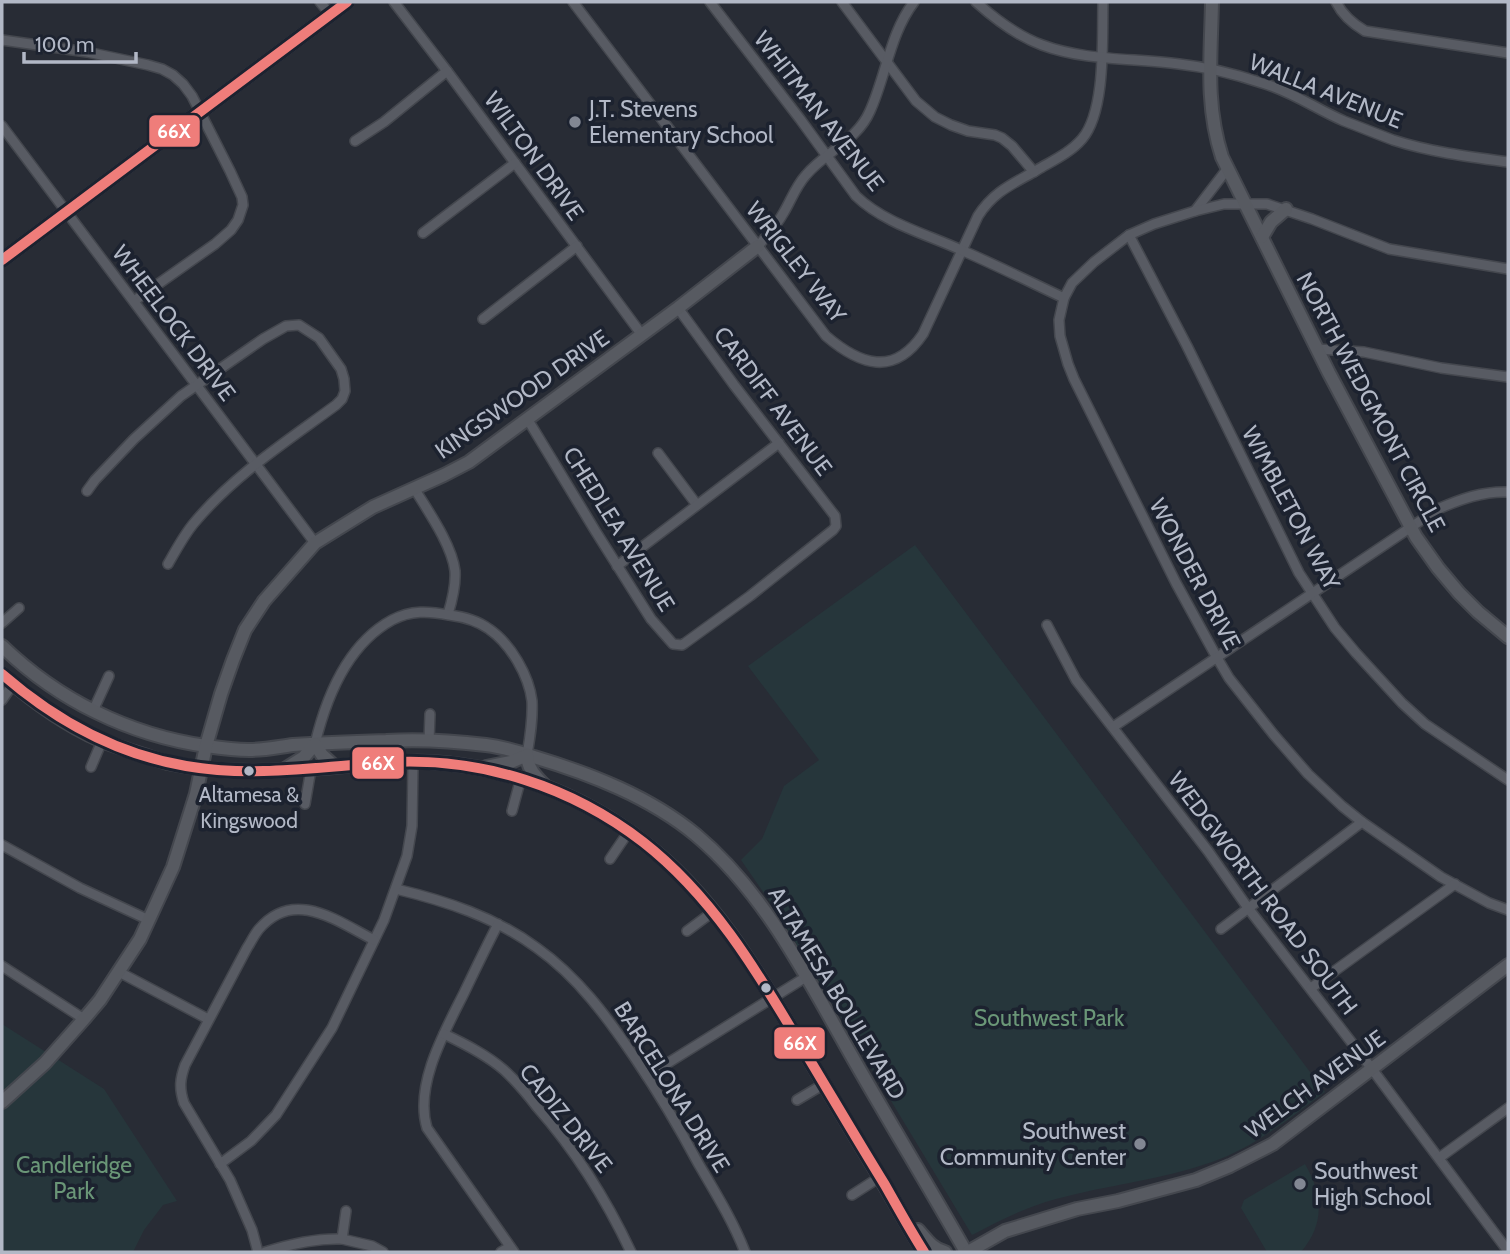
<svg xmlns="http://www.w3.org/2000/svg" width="1510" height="1254" font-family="Cabin,sans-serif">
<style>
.green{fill:#26363b}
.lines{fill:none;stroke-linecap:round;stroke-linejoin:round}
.street-casing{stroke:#44474e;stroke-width:12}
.secondary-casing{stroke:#44474e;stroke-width:16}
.street{stroke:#585b63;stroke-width:9}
.secondary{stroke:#575a61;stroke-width:12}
.bus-1-casing{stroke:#1c222f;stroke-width:16}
.bus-1{stroke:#ef7d7a;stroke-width:10}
.poi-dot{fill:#828793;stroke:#1c222f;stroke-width:2.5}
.bus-dot{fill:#b2b8c6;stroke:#1c222f;stroke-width:2.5}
.labels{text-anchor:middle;stroke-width:7;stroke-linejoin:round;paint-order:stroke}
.bus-label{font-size:21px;fill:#b2b8c6;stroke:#1c222f}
.street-label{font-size:23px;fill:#b2b8c6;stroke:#1c222f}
.poi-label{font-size:23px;fill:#b2b8c6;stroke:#1c222f;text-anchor:start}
.park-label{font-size:23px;fill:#6a9677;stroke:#1c222f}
.line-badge{stroke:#1c222f;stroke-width:2.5}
.badge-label{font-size:19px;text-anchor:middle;font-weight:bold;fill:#fff}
</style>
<rect width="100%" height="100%" fill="#282c35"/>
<g class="green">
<path d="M 915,545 L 1325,1092 C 1290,1118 1255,1147 1212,1162 C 1161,1180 1107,1185 1056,1199 C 1026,1207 999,1221 972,1235 L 777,912 L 741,860 L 762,839 L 784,786 L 819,760 L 748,666 Z"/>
<polygon points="2,1024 104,1089 177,1201 163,1205 144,1230 133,1252 2,1252"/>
<path d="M 1305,1164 C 1323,1195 1325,1224 1301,1252 L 1267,1252 L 1241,1208 L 1244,1200 Z"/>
</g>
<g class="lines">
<g class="street-casing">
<g id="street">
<polyline points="320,2 330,14"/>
<polyline points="394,2 447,71 642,335"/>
<path d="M 573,2 L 826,336 C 860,365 894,377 923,334 L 978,216 C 994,191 1013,184 1037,170 C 1052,161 1070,153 1082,139 C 1106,111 1102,39 1103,2"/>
<path d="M 710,2 L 800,119 L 856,196 C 884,223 926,234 961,250 C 996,265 1030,282 1064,298"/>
<polyline points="842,2 916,101 935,117 951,125 968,131 995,135 1002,138 1012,146 1034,172"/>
<path d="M 976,2 C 995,19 1017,36 1042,45 C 1085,61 1133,58 1179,64 C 1206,67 1235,74 1262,83 C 1291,91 1316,109 1344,121 C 1360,127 1377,134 1393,140 C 1430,152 1470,157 1508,162"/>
<path d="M 1336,2 C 1342,14 1353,24 1365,31 L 1508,53"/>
<polyline points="2,40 87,52 148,65 162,69 173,75 183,84 192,96 230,171 242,197 243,205 238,220 231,230 215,244 134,301"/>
<polyline points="2,126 315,543"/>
<polyline points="355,141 384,122 447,71"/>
<polyline points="1195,211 1228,168"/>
<polyline points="423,233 515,163"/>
<polyline points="1129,235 1187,346 1299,573 1335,628 1356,653 1402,703 1425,724 1508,780"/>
<path d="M 758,246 C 768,235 777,225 784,212 C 791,200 796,186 806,175 C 826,151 857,141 870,111 C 886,76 890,33 914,2"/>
<polyline points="1508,269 1389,249 1312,219 1267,204 1224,204 1195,211 1154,224 1129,235 1094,262 1072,283 1064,298 1059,320 1060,336 1068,364 1074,379 1176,583 1216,656 1229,678 1274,735 1308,774 1342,806 1362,822 1441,877 1489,903 1508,910"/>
<polyline points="483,319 577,246"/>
<polyline points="1317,349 1364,352 1441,368 1508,377"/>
<polyline points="528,420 596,532 651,619 673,644 682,645 685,643 750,596 833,530 836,526 835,516 734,385 678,308"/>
<polyline points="658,453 697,505"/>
<path d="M 414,488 C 428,511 452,545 455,571 C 456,586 452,601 448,614"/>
<path d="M 87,491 L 95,480 L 134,439 L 181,396 L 263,339 L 286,326 L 299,325 L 319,338 L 341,369 L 344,379 L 345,391 L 342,399 L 336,405 C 287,441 234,475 194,523 C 184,535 176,550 168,564"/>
<polyline points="617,566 779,443"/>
<polyline points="2,623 19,608"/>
<polyline points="1047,625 1076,680 1208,851 1248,908 1372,1069 1508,1251"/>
<polyline points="2,700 13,684"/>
<polyline points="93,711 109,676"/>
<path d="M 1113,727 L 1438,509 C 1461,499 1483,491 1508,492"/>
<polyline points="429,741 430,714"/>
<path d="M 315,744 C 326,698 348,644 392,620 C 411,610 429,611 449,615 C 464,617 477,620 489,629 C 511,644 529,676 532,701 C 533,720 530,737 527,755"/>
<polyline points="91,767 102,741"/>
<polyline points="305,804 311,769"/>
<polyline points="512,811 521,778"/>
<polyline points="2,845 80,888 149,920"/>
<polyline points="610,859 629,831"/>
<path d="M 396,889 C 446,901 495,917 537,948 C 578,977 607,1017 635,1058 C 658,1092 679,1127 698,1163 C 715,1192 733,1221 745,1252"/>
<path d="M 498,924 C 486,947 475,970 464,993 C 445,1031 414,1085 427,1128 L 514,1252"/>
<polyline points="1221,929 1362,822"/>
<polyline points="687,931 714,911"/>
<polyline points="2,966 84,1019"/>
<polyline points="119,972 208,1019"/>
<polyline points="1311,988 1455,884"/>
<path d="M 444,1034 C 465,1044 487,1055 504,1070 C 516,1081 527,1094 537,1107 C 576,1151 606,1199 631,1252"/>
<polyline points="647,1076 806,977"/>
<polyline points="797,1100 824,1084"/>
<polyline points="1439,1158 1508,1108"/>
<polyline points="220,1164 251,1141 276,1115 332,1028 384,920 407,856 412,826 413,763"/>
<polyline points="852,1195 880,1177"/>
<polyline points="342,1239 372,1246 383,1252"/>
<path d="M 258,1252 L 252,1230 L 230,1180 L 184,1103 C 179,1088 180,1079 185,1065 L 247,948 C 251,942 254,935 259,929 C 294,888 337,921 374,940"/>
<path d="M 265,1252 C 290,1244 316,1238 342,1239 L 346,1211"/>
<polyline points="501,1252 510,1247"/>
</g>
</g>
<g class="secondary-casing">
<g id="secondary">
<path d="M 1212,2 C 1211,55 1205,105 1222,157 L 1329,373 L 1416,537 L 1438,568 L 1459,593 L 1478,612 L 1508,637"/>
<polyline points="1262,237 1271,222 1286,209"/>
<polyline points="2,260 347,2"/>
<path d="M 2,646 C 58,700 129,735 206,746 C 220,748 235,750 249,750 C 264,750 278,747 293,745 C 324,743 355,742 386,741 C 419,739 453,741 486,745 C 502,747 519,752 534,757 C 591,774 650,797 696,835 C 765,893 806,976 850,1053 C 888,1120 928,1185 966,1252"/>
<path d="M 2,674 C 31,700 64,724 100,740 C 111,745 123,748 134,752 C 145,755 157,760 168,763 C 223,775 279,771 334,767 C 364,764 400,761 429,762 C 507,766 582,794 643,842 C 712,894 756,969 799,1042 C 827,1089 854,1135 882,1181 C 896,1204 909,1229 924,1252"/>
<path d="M 486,767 L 511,762 L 527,755 C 527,768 536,777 545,786"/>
<polyline points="285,769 304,757 315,744 322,755 335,767"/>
<polyline points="2,1102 45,1063 84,1019 100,1000 140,939 173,867 196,794 206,746 221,694 233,660 245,630 264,601 315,543 373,507 444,475 469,462 678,308 758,246"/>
<path d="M 918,1230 C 926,1239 932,1249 945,1252"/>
<polyline points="968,1252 1005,1231 1077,1209 1118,1201 1196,1180 1230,1166 1273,1144 1508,965"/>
</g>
</g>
<use href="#street" class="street"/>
<use href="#secondary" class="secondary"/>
<g class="bus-1-casing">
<g id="bus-1">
<polyline points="2,260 347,2"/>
<path d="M 2,674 C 55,720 116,754 186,766 C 255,778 324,766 393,762 C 483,758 572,787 643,842 C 711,895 756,969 799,1042 C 828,1090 856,1138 885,1185 C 898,1208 910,1230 924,1252"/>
</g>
</g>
<use href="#bus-1" class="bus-1"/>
</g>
<g class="poi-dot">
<circle cx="575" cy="122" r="7"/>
<circle cx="1140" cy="1144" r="7"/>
<circle cx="1300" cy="1184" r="7"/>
</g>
<g class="bus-dot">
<circle cx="249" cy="771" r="6"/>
<circle cx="766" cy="988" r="6"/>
</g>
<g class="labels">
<g class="bus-label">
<text x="249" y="802">Altamesa &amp;<tspan x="249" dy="26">Kingswood</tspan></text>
</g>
<g class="street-label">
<text transform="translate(1326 91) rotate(22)" y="8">WALLA AVENUE</text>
<text transform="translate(819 111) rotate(52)" y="8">WHITMAN AVENUE</text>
<text transform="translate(534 156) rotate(54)" y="8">WILTON DRIVE</text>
<text transform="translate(796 262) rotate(52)" y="8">WRIGLEY WAY</text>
<text transform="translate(174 323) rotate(53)" y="8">WHEELOCK DRIVE</text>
<text transform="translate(522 394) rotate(-35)" y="8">KINGSWOOD DRIVE</text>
<text transform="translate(773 401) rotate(53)" y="8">CARDIFF AVENUE</text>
<text transform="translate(1371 402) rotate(62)" y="8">NORTH WEDGMONT CIRCLE</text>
<text transform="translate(1291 508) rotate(62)" y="8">WIMBLETON WAY</text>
<text transform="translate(619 529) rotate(58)" y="8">CHEDLEA AVENUE</text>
<text transform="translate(1195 574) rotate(62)" y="8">WONDER DRIVE</text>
<text transform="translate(1263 893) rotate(53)" y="8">WEDGWORTH ROAD SOUTH</text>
<text transform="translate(837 993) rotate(59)" y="8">ALTAMESA BOULEVARD</text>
<text transform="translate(1315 1084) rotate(-36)" y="8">WELCH AVENUE</text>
<text transform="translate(672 1087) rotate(58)" y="8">BARCELONA DRIVE</text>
<text transform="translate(566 1118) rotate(51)" y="8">CADIZ DRIVE</text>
</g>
<g class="poi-label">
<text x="589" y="117">J.T. Stevens<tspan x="589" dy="26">Elementary School</tspan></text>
<text x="1126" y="1139" text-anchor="end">Southwest<tspan x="1126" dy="26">Community Center</tspan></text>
<text x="1314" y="1179">Southwest<tspan x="1314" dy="26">High School</tspan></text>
</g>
<g class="park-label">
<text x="1049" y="1026">Southwest Park</text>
<text x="74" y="1173">Candleridge<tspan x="74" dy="26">Park</tspan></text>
</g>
</g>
<g class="line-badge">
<rect x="148" y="114" width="53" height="34" rx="7" fill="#ef7d7a"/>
<rect x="351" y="746" width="54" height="34" rx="7" fill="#ef7d7a"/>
<rect x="773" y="1026" width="53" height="34" rx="7" fill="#ef7d7a"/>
</g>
<g class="badge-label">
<text x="174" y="138">66X</text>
<text x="378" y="770">66X</text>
<text x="800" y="1050">66X</text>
</g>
<rect width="1510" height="1254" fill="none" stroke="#b2b8c6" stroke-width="7"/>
<path d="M24 52v10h112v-10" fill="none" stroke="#b2b8c6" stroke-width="3.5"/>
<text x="35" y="52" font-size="21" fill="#b2b8c6" stroke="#1c222f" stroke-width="5" paint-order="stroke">100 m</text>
</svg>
